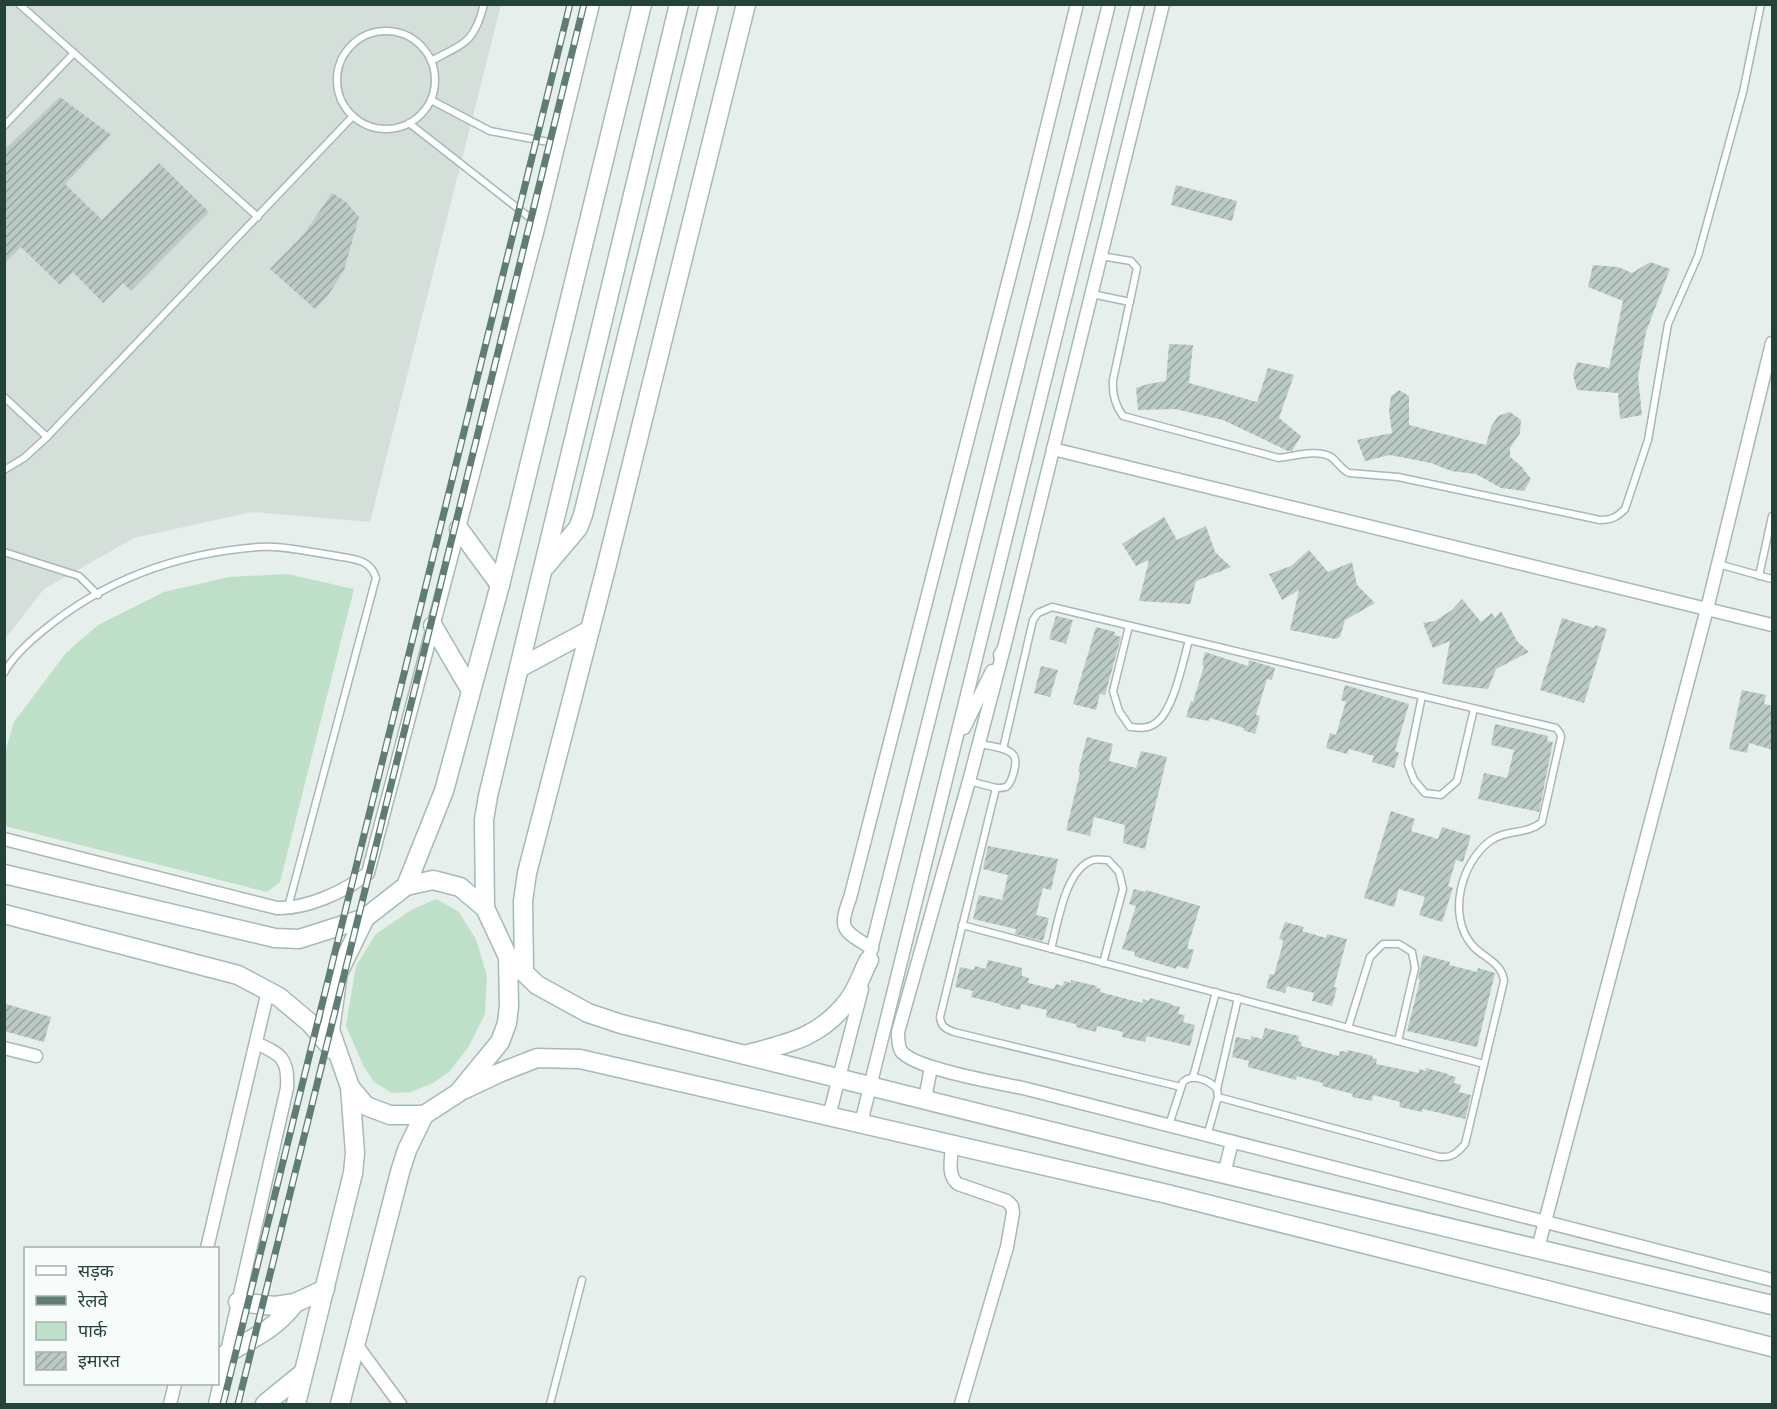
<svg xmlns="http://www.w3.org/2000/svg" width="1777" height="1409" font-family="'Exo 2','Noto Sans Devanagari',sans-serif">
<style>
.built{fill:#d4dfda}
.green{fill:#bfe0c8}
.building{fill:url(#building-hatch)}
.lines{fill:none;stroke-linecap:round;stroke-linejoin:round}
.lane-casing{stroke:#a8b8b2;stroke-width:9}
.street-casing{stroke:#a8b8b2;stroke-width:15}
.secondary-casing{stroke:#a4bbb3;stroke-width:21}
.lane{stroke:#fff;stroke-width:6}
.street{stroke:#fff;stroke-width:12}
.secondary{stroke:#fff;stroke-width:18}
.rail-casing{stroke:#5f7d75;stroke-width:7}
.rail{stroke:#f7fbf9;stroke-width:4.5;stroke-dasharray:14;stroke-linecap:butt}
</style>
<defs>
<pattern id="building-hatch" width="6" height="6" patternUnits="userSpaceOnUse" patternTransform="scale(1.5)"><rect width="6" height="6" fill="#bbcac4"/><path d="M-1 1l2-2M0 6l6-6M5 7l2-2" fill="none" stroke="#98a6a0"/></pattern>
</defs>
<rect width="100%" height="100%" fill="#e6efeb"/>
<polygon class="built" points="5,5 501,5 370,522 252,512 134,538 44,589 5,639"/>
<g class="green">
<polygon points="287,574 354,589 280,882 267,892 5,826 5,753 14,722 66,653 98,625 164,592 229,577"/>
<polygon points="436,899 458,911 476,939 487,976 485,1014 469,1046 450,1071 433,1083 411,1092 392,1093 374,1082 363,1065 346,1026 356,966 376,934 411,910"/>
</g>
<g class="building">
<polygon points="60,97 111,135 65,184 102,220 159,163 209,212 131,291 123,283 103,303 73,272 60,285 21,247 4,264 4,150"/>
<polygon points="1176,185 1237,201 1232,221 1171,205"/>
<polygon points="332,193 346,202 359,217 344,270 329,294 315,309 270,269 304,234"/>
<polygon points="1650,262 1670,269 1646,332 1638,377 1642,415 1620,419 1618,393 1577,390 1573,375 1577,362 1609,368 1623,301 1588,287 1593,265 1618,267 1632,273"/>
<polygon points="1169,344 1193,345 1189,383 1257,402 1268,368 1294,375 1279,418 1301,436 1292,451 1288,451 1223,420 1175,409 1138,410 1136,388 1148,384 1166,381"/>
<polygon points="1399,390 1409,396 1409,425 1486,445 1491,427 1498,416 1510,412 1521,420 1520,433 1510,448 1510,457 1521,466 1531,479 1524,491 1501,488 1476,474 1451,471 1431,463 1390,455 1365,461 1357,440 1392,433 1389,411 1391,396"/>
<polygon points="1164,517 1177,540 1206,526 1215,552 1231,567 1196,581 1190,604 1139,601 1149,560 1136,566 1122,544"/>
<polygon points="1309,550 1328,572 1352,562 1357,585 1375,603 1345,620 1340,637 1335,639 1290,630 1299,590 1282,600 1269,574 1291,566"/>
<polygon points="1462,599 1481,622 1492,613 1495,618 1501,611 1517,641 1529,652 1496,669 1488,689 1442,684 1450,641 1433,648 1423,623 1435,621 1452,610"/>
<polygon points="1056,616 1073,620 1066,644 1049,639"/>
<polygon points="1562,618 1594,628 1595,625 1607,629 1584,703 1540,690"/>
<polygon points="1096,627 1115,632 1114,635 1121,637 1105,695 1100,694 1096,710 1073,704"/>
<polygon points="1205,652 1248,666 1249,660 1275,668 1272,680 1267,679 1256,715 1260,716 1255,734 1243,730 1244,728 1210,718 1209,721 1186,717 1191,701 1193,702 1204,666 1202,665"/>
<polygon points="1041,666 1058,670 1050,697 1034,693"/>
<polygon points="1345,685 1409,704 1395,751 1399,753 1394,768 1372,762 1374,756 1349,749 1347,754 1326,748 1330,733 1336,735 1344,708 1346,702 1341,700"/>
<polygon points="1742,690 1766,695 1764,704 1773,706 1773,750 1749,743 1747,753 1729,749"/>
<polygon points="1495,724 1548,736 1547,741 1553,742 1539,812 1478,799 1484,773 1507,778 1514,750 1491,745"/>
<polygon points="1087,737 1113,744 1109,761 1136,768 1141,751 1167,757 1145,849 1123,843 1125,825 1094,817 1090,836 1066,830 1080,773 1078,772"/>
<polygon points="1391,811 1415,819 1411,831 1438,839 1442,827 1471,836 1463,862 1456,860 1448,886 1453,888 1442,922 1419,915 1425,897 1399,889 1394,907 1364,898"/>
<polygon points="988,846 1058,859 1051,890 1043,888 1036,915 1049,918 1043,941 1015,934 1016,929 973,919 979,895 1002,900 1008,875 983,869"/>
<polygon points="1134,889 1145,892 1146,890 1200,906 1187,948 1194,950 1188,969 1177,966 1176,969 1134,956 1135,952 1122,949 1136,906 1129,904"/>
<polygon points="1285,922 1304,927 1302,931 1326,938 1327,934 1347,939 1334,987 1337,988 1332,1006 1312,1001 1314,993 1287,986 1285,993 1266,988 1270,974 1274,975 1282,947 1283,940 1279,939"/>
<polygon points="1423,955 1450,962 1449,965 1477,972 1478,968 1495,973 1477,1047 1407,1031 1420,980 1418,979"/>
<polygon points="988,960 1022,968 1022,976 1029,978 1028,983 1054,989 1056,984 1063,986 1064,981 1071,983 1071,980 1097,986 1096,988 1101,989 1100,992 1142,1003 1143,999 1149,1001 1150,998 1172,1004 1171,1005 1180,1007 1178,1014 1185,1015 1183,1022 1195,1025 1190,1046 1147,1036 1145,1042 1122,1037 1123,1032 1097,1026 1096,1032 1076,1027 1076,1024 1046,1017 1047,1010 1021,1004 1020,1010 1000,1005 1000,1004 971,997 973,991 955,987 960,967 974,970 975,966 986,969"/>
<polygon points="6,1004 51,1017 44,1042 4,1031"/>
<polygon points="1265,1028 1299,1036 1298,1041 1302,1042 1301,1046 1339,1056 1340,1051 1347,1052 1348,1050 1373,1056 1372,1058 1377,1059 1376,1064 1419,1073 1419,1069 1426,1071 1426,1068 1448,1074 1448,1075 1456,1077 1454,1083 1461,1085 1459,1092 1471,1095 1465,1119 1423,1109 1422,1112 1399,1107 1400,1102 1373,1095 1372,1101 1352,1097 1353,1094 1322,1086 1323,1083 1297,1076 1296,1080 1248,1067 1249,1061 1232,1057 1236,1037 1251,1040 1251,1036 1262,1039"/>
</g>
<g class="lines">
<g class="lane-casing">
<g id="lane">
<polyline points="19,4 258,217"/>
<circle cx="386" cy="80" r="49"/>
<path d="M 431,61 C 464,43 474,44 484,4"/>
<polyline points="431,100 490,131 559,144"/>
<polyline points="409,123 539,225"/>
<polyline points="4,126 74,53"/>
<path d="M 1101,256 L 1131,261 L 1137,268 L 1113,380 C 1112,393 1115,405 1123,416 L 1279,458 C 1295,456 1317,449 1331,457 C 1338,462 1341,469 1349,473 L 1398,477 L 1600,520 C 1612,520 1617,517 1625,509 L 1648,440 L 1668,324 L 1698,256 L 1743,92 L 1761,4"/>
<polyline points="1092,294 1130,302"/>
<polyline points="4,397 47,437"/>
<polyline points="4,470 24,458 47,437 353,116"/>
<polyline points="4,552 79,576 98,595"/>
<polyline points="1718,564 1772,579"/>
<polyline points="1759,576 1772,516"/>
<path d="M 1129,626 L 1113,691 L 1119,711 L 1130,727 C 1140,728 1149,729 1157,722 C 1174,709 1183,661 1189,640"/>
<path d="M 4,673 C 13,656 30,641 45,629 C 106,579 180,553 258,547 C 282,545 308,552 331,555 C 349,559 370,557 376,578 L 288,907"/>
<polyline points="1422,696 1408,764 1414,780 1425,793 1441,795 1457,781 1474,709"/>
<path d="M 979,744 C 988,746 1009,747 1014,756 C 1018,762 1012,783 1006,787 C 1003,788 999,788 996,788"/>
<path d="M 1003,749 L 1033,620 L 1038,613 L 1052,607 L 1556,728 L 1560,733 L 1561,737 L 1542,822 C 1527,835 1506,829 1490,841 C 1461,863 1447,915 1472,945 C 1483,958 1502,962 1504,981 L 1465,1144 C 1457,1153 1452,1158 1440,1157 L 1218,1097"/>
<path d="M 969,781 L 996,788 L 940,1017 C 941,1027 946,1029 954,1032 L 1181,1087"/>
<polyline points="962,925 1484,1064"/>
<path d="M 1051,949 C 1058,923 1065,869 1093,860 C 1097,859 1103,860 1108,860 L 1119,872 L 1123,889 L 1103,963"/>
<polyline points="1348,1028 1370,957 1383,944 1399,944 1412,952 1415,968 1398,1041"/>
<polyline points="1193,1077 1216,992"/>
<polyline points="1217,1089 1238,998"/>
<path d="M 1169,1125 L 1183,1082 C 1193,1073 1209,1080 1217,1089 L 1218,1097 L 1207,1136"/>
<polyline points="550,1404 582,1280"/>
</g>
</g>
<g class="street-casing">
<g id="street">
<polyline points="1053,449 1772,625"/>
<path d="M 1004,648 L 969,781 L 898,1032 C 898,1038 898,1045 901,1051 C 914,1069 999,1083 1023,1088 L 1772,1280"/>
<polyline points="1000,655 1004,648 1163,4"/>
<polyline points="964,728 992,671"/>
<path d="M 4,839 L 277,908 C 306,909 345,892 368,873 L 539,225 L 593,4"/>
<path d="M 872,949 C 845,930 837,932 850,898 L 1025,216 L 1077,4"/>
<polyline points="867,966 1109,4"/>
<polyline points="4,1048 36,1056"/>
<polyline points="925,1099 931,1067"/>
<polyline points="829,1116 862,989"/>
<polyline points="861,1123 1138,4"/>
<path d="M 952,1144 C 952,1157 946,1175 958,1184 L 1007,1201 L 1012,1206 L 1013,1213 L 1007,1247 L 961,1404"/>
<polyline points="1224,1174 1232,1142"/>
<polyline points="207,1248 268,991"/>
<polyline points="1538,1248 1707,609 1772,343"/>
<polyline points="355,1343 400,1404"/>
<polyline points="170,1404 175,1384"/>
<path d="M 215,1404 L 287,1088 C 289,1059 281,1054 256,1043"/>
</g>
</g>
<g class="secondary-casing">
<g id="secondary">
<polyline points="459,529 500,585"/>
<polyline points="546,566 578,528 583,515 709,4"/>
<polyline points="433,626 470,689"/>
<polyline points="521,667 590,630"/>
<polyline points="4,874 275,938 299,939 365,918"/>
<polyline points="406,886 433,880 460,887 485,908 508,957 509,1006 507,1023 500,1042 458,1093 424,1115 390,1115 366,1106 350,1087 330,1030 338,973 365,918 406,886 444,791 500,585 642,4"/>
<polyline points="485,908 484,820 488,796 679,4"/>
<polyline points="4,914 238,975 279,997 310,1023 333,1050"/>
<polyline points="508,957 537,985 588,1013 621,1024 1166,1160 1772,1305"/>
<polyline points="524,972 523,901 527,873 606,568 746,4"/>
<path d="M 748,1054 C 790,1043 820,1037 848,1001 C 857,990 862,973 869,960"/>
<polyline points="465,1089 499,1073 537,1058 580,1059 1163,1193 1772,1347"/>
<polyline points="238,1302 275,1306 295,1303 325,1289"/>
<path d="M 227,1353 C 254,1338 275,1329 295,1303"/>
<polyline points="265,1404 303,1373"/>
<polyline points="296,1404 353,1173 355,1153 350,1087"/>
<polyline points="340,1404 400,1172 407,1150 424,1115"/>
</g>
</g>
<use href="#lane" class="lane"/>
<use href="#street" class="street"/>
<use href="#secondary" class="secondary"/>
<g class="rail-casing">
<g id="rail">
<polyline points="223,1404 570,4"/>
<polyline points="238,1404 584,4"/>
</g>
</g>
<use href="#rail" class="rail"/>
</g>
<rect width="1777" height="1409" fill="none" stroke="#24423a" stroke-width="12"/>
<rect x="24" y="1247" width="195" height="138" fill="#f7fbf9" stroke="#a3b1ad" stroke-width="1.5"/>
<rect x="36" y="1266" width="30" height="9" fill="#ffffff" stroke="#a3b1ad" stroke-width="1.5"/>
<text x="78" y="1277" font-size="18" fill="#24423a">सड़क</text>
<rect x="36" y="1296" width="30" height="9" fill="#5f7d75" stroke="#a3b1ad" stroke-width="1.5"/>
<text x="78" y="1307" font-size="18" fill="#24423a">रेलवे</text>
<rect x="36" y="1322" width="30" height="18" fill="#bfe0c8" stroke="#a3b1ad" stroke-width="1.5"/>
<text x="78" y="1337" font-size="18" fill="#24423a">पार्क</text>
<rect x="36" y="1352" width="30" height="18" fill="url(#building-hatch)" stroke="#a3b1ad" stroke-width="1.5"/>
<text x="78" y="1367" font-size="18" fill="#24423a">इमारत</text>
</svg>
